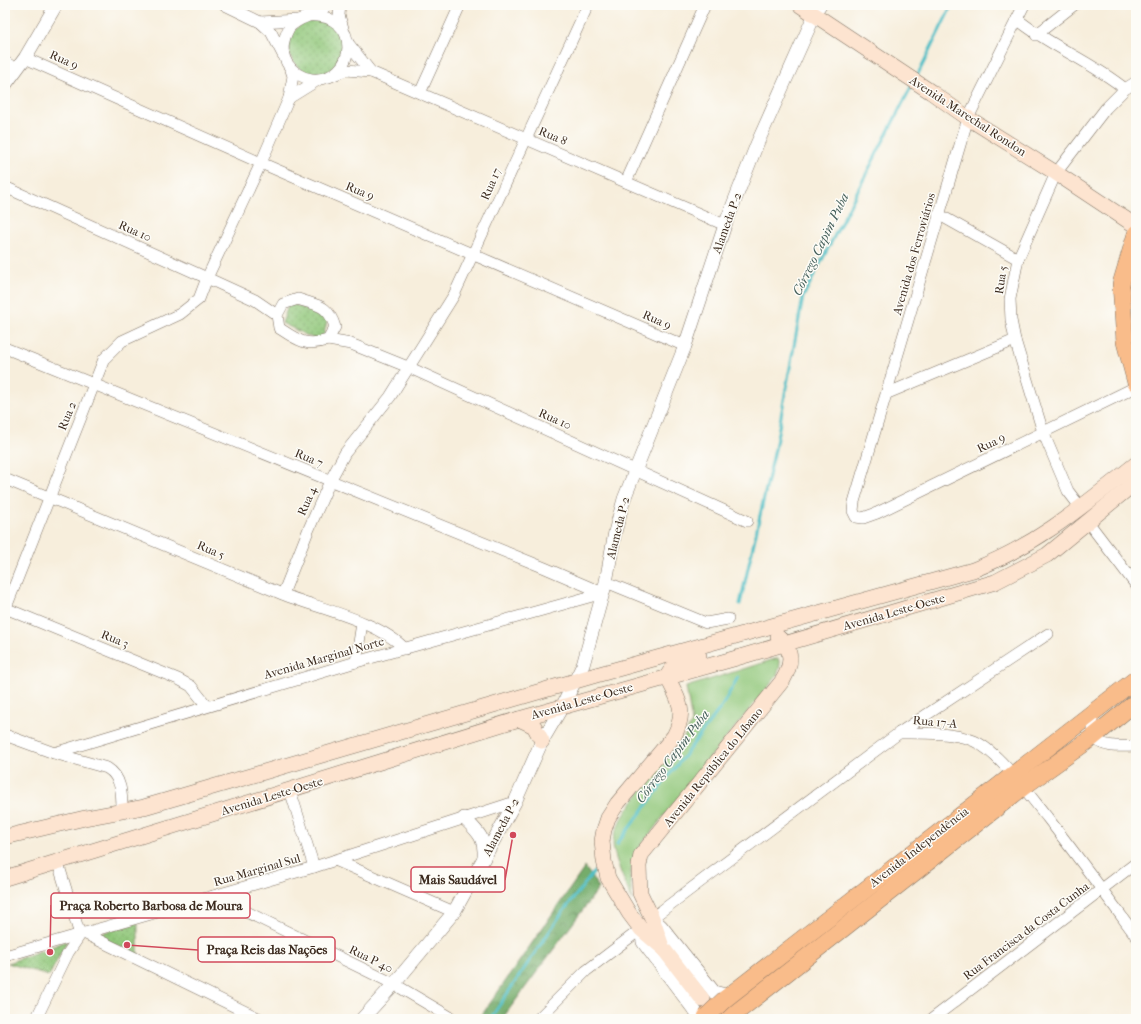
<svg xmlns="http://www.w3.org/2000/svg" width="1141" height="1024" font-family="'IM FELL French Canon',serif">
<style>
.green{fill:#92c87b;stroke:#66794c}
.forest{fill:url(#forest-crowns);stroke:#586b44}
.park{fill:url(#park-dots);stroke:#66794c}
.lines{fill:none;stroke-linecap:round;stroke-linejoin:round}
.stream{stroke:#52c0c7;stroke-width:3}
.minor-casing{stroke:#7d6f60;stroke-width:12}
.tertiary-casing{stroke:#7d6f60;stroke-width:14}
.secondary-casing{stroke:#7d6f60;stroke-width:16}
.primary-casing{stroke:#7d6f60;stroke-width:18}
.minor{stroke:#fff;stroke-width:11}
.tertiary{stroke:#fff;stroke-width:13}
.secondary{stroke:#fde4d0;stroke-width:15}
.primary{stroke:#f9bc8a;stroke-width:17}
.primary-bridge-casing{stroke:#7d6f60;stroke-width:18;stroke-linecap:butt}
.primary-bridge{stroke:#f9bc8a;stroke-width:17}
.labels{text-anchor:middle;stroke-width:3;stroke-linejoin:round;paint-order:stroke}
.street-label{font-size:12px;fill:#3b2a1e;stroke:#fdfcf7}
.water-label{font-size:13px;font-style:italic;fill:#435e59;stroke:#fdfcf7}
.leader{fill:none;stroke:#d1495b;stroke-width:1.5}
.callout-dot{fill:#d1495b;stroke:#fdfcf7;stroke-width:1.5}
.callout{fill:#fdfcf7;stroke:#d1495b;stroke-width:1.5}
.callout-label{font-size:13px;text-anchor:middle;font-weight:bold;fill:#3b2a1e}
</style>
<defs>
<pattern id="forest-crowns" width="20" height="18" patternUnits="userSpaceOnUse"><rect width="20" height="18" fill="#75ac6b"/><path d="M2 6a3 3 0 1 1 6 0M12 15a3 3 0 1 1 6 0" fill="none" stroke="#618c57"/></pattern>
<pattern id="park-dots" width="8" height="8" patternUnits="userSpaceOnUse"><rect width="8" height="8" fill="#92c87b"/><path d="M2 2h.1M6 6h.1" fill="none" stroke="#78a364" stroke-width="1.8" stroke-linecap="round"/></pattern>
</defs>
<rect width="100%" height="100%" fill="#fdfcf7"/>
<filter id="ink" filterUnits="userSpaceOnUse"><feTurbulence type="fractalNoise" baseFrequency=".025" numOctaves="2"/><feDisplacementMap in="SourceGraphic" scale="8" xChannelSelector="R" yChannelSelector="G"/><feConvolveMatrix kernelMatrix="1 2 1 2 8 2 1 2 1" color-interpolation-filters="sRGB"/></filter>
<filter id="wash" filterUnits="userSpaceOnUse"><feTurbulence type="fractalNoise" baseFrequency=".012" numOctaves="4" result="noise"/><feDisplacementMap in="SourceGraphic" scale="16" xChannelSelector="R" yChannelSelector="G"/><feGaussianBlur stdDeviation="0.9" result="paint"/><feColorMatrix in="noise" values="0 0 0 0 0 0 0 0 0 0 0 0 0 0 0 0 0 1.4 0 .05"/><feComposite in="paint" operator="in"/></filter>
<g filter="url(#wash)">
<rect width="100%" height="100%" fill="#f7eedc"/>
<path class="green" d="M 778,658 L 780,665 L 777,676 L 698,772 L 635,853 L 630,875 L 632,900 C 627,887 612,854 613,842 C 614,818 668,757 685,736 L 692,722 L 686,687 Z"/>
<polygon class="forest" points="585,867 599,888 502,1019 479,1019"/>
<g class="park">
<circle cx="316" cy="47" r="27"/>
<polygon points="289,303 328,316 323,339 314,339 282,323"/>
<polygon points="138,923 138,955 94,935"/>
<polygon points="67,941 49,976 8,963"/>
</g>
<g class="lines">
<g class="stream">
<polyline points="917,76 952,5"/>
<polyline points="740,604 775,449 803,297 912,85"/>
<polyline points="617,844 722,706 738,677"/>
<polyline points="490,1019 562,913 594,872"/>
</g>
</g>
</g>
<g filter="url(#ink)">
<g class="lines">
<g class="minor-casing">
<g id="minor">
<polyline points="225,5 260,22 271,32 283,55"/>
<polyline points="340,5 339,15 343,28"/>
<polyline points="1024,5 968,118 854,502 853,511 856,517 863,518 877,513 1136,387"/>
<polyline points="815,14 821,5"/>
<path d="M 308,16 C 364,12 357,83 312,79 C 302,78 292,72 287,63 C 281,52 283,39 289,28 C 299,15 318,17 327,5"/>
<path d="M 1017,19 C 1051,47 1091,61 1125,89"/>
<polyline points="260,22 298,20"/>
<polyline points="1036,35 1074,5"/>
<polyline points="348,43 371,72"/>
<polyline points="25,58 261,163 685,346"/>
<polyline points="5,62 16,69"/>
<polyline points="329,77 346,70 371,72 725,225"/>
<polyline points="420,93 460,5"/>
<polyline points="289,98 318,80"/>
<polyline points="626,182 705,5"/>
<polyline points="5,187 207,278 255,300 277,315"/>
<polyline points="938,214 1018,259"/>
<path d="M 298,299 C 318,306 328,304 335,327 L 328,340 C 306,347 297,340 279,328 L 277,315 L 283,304 Z"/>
<polyline points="328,340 351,344 408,367 747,521"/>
<polyline points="5,348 545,568 603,593"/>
<polyline points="888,393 1015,340"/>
<path d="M 5,479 C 97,517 189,556 282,594 C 317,608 379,621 405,649"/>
<polyline points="1081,508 1068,491 1043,432 1015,340 1011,320 1010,299 1018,259 1056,173 1106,108 1125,89 1136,82"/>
<polyline points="1088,522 1136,585"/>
<polyline points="606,582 706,623 728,619"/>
<polyline points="283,594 308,531 330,481 345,453 390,397 454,295 588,5"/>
<polyline points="5,608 178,679 191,686 207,706"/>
<polyline points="5,610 104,359 122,341 180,314 199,299 207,278 261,163 289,98 293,76 290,67"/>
<polyline points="356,662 362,623"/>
<path d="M 1093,713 L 1093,737 C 1104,749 1122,746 1136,746"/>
<polyline points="899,733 1048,634"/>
<path d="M 5,735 L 54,753 L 107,768 C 122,777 122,795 122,811"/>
<polyline points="54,753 356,662 603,593"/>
<polyline points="290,790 314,867"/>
<polyline points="335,860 454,912"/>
<polyline points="214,896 394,984 450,1017"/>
<path d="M 652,918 L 899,733 C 921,733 954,732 974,741 C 999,752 1029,795 1047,817 C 1077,856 1107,896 1136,936"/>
<polyline points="84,933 260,1019"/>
<polyline points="5,956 314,867 515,802"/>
<polyline points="36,1019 68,953 80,935 58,863"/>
<polyline points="538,1019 586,971 641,929"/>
<polyline points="932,1019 1136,863"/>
</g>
</g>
<g class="tertiary-casing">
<g id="tertiary">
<polyline points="5,85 25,58 56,5"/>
<path d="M 464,818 C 478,832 485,837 484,857"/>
<polyline points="652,918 661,926 714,992 729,996"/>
<polyline points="641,929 643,942 701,1019"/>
<polyline points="362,1019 394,984 454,912 515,802 542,741 562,707 583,665 606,582 615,532 624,499 685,346 725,225 757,144 815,14"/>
</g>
</g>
<g class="secondary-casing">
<g id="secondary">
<polyline points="800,5 931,92 968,118 1056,173 1136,226"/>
<path d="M 699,656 C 685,661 673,663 667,677 C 679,700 687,711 674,736 L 617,804 L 608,818 L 604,830 L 602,841 L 604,861 L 608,878 L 629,913 L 641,929 L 662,947 L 703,1000"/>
<polyline points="519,719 534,726 542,741"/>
<path d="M 5,837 L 85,818 L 144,807 L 596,675 L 973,570 C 1037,545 1083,506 1136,464"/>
<polyline points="5,878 519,719 733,659 995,582 1047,555 1136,482"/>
<path d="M 661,944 L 652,918 L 640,893 L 639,866 L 641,855 L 783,680 C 792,664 794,650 778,637"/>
</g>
</g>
<g class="primary-casing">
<g id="primary">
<polyline points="1136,234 1121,284 1125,342 1136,383"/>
<polyline points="725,999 1136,679"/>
<polyline points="728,1019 1023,787 1093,737 1136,702"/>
</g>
</g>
<use href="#minor" class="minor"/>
<use href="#tertiary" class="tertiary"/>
<use href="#secondary" class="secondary"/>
<use href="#primary" class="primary"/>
<g class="primary-bridge-casing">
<polyline id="primary-bridge" points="706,1017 725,999"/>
</g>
<use href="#primary-bridge" class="primary-bridge"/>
</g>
</g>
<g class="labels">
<g class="street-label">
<text transform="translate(64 60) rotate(24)" y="4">Rua 9</text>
<text transform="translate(968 116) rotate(33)" y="4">Avenida Marechal Rondon</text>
<text transform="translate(553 136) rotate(23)" y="4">Rua 8</text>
<text transform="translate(491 184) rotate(-66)" y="4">Rua 17</text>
<text transform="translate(360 191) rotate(23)" y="4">Rua 9</text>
<text transform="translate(727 223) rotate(-70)" y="4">Alameda P-2</text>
<text transform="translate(135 231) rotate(24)" y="4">Rua 10</text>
<text transform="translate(914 254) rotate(-74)" y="4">Avenida dos Ferroviários</text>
<text transform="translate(1001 280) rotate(-81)" y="4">Rua 5</text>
<text transform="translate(657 320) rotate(24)" y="4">Rua 9</text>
<text transform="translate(67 416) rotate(-68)" y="4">Rua 2</text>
<text transform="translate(555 419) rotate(24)" y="4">Rua 10</text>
<text transform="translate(991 443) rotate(-26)" y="4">Rua 9</text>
<text transform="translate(309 458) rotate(23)" y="4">Rua 7</text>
<text transform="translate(307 501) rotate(-66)" y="4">Rua 4</text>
<text transform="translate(618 528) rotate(-76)" y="4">Alameda P-2</text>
<text transform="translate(211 550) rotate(23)" y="4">Rua 5</text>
<text transform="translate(894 612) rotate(-16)" y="4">Avenida Leste-Oeste</text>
<text transform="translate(115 639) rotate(22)" y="4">Rua 3</text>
<text transform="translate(324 658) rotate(-16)" y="4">Avenida Marginal Norte</text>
<text transform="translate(582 701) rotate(-16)" y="4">Avenida Leste-Oeste</text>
<text transform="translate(935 722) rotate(5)" y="4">Rua 17-A</text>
<text transform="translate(713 767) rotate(-51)" y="4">Avenida República do Líbano</text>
<text transform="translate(272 796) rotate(-17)" y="4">Avenida Leste-Oeste</text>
<text transform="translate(501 827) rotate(-62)" y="4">Alameda P-2</text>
<text transform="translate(919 847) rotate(-38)" y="4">Avenida Independência</text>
<text transform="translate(257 870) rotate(-16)" y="4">Rua Marginal Sul</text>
<text transform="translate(1026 931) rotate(-37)" y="4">Rua Francisca da Costa Cunha</text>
<text transform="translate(371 959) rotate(26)" y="4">Rua P 40</text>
</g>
<g class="water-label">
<text transform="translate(820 244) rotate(-64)" y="5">Córrego Capim Puba</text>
<text transform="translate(672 756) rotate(-53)" y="5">Córrego Capim Puba</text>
</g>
</g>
<path class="leader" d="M513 835L505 880M50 952L51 905M127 945L198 950"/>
<g class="callout-dot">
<circle cx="513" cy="835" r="4"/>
<circle cx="50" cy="952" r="4"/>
<circle cx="127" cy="945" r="4"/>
</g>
<g class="callout">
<rect x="411" y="867" width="94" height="25" rx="4"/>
<rect x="51" y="893" width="199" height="25" rx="4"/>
<rect x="198" y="937" width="137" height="25" rx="4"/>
</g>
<g class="callout-label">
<text x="458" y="884">Mais Saudável</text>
<text x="151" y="910">Praça Roberto Barbosa de Moura</text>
<text x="267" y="954">Praça Reis das Nações</text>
</g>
<rect width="1141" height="1024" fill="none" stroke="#fdfcf7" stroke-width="20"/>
</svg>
